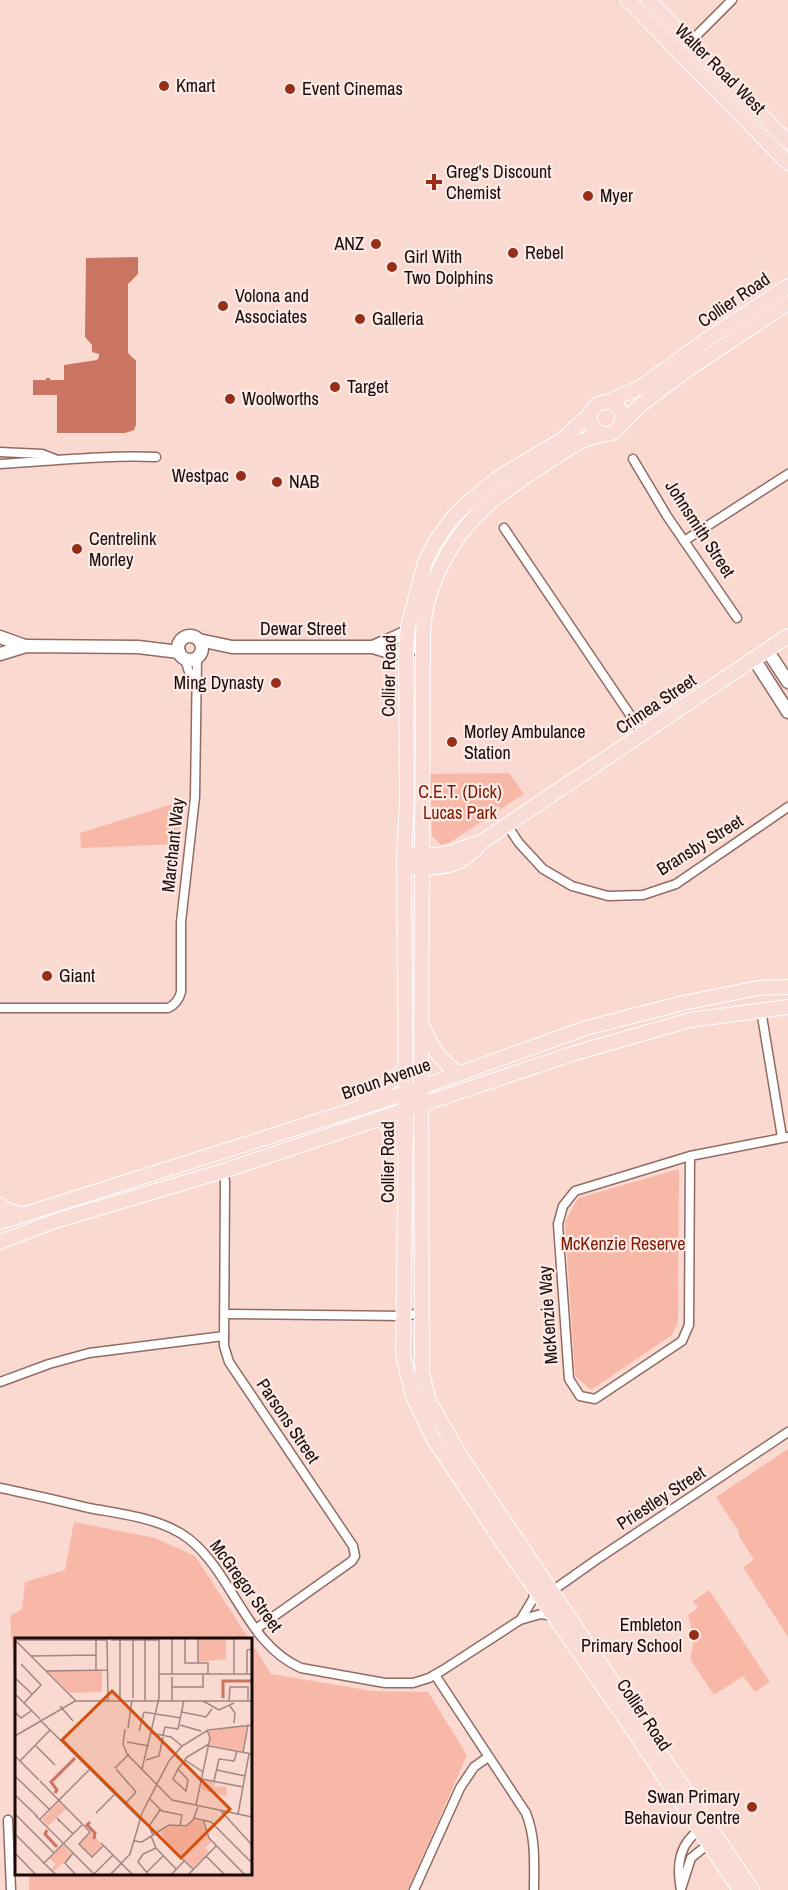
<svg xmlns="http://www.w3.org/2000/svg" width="788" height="1890" font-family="'Archivo Narrow',sans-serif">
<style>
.green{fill:#f8b8a8}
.water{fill:#c97562}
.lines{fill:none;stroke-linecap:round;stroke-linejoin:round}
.street-casing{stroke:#906c63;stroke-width:11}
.secondary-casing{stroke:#906c63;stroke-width:15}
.primary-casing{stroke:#fff;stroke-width:16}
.street{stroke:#fff;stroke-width:8}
.secondary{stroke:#fff;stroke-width:12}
.primary{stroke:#f8dcd5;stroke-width:14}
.poi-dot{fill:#972e17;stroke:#fbeae6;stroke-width:2}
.labels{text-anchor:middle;stroke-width:4.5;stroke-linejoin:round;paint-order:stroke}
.street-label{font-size:18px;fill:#180b08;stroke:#fbeae6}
.poi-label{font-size:18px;fill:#180b08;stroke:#fbeae6;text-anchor:start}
.park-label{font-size:18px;fill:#7e1800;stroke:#fbeae6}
.inset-river{fill:none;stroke:#c97562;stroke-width:3}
.inset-road{fill:none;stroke:#a08781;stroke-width:1.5}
.view{fill:#d3510c;fill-opacity:0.15;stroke:#d3510c;stroke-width:3}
.inset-edge{fill:none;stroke:#180b08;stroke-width:3}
</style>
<rect width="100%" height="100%" fill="#fad9d1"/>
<g class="green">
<polygon points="509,773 524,794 449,843 441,845 432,836 430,774"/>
<polygon points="182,801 179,844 81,848 80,833"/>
<polygon points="679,1169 678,1321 672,1335 591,1390 575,1376 565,1222 578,1198"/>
<polygon points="788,1449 788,1637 743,1567 754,1560 739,1536 739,1532 716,1497"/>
<polygon points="74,1522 155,1538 195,1556 249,1639 16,1640 16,1703 10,1616 22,1609 25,1582 65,1570"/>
<polygon points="709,1590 770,1682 755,1692 743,1676 714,1695 690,1659 694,1641 688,1615 698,1608 693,1601"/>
<polygon points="251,1642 271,1674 372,1691 428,1692 467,1755 408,1890 29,1890 29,1874 250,1874"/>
</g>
<polygon class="water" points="138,257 138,274 128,284 128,353 136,361 136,425 134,430 125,433 57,433 57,395 33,395 33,380 46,380 46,378 50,378 50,380 64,380 64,365 97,360 99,357 99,354 92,352 92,345 85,337 86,258"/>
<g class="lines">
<g class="street-casing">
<g id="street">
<polyline points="688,44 732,0"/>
<polyline points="0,452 42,454 55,459"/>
<polyline points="633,459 667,516 737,618"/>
<path d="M 0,464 C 52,461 103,455 156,457"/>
<polyline points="504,528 643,734"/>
<polyline points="684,541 788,474"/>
<polyline points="185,659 189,672 196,684"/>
<polyline points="507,825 519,843 543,869 572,886 608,896 643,895 676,884 788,807"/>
<path d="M 0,1008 L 168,1008 C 175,1005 179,1000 181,992 L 181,922 L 195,797 L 197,658"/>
<polyline points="761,1010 782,1137"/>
<polyline points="690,1156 689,1325 682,1341 595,1399 580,1396 569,1379 558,1224 563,1206 575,1191 690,1156 788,1137"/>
<polyline points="223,1171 225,1181 224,1346 229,1362 353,1546 355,1556 352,1561 256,1629"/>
<polyline points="225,1314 404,1316 420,1313"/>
<polyline points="0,1382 49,1364 89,1353 224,1336"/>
<path d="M 0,1488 C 30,1494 59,1501 89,1508 C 121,1514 162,1518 189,1539 C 234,1575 246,1644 301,1668 L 385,1683 L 413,1683 L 429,1678 L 443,1670 L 520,1620 L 541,1614 L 553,1616"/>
<polyline points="552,1591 596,1560 788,1432"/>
<polyline points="521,1619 533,1599 535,1590"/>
<path d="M 435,1675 L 526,1813 C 536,1838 534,1863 534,1890"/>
<polyline points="8,1820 11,1890"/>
<polyline points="681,1889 691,1858 711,1842"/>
<polyline points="414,1890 460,1788 474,1767 488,1757"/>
<path d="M 681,1890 C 676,1864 679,1843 702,1828"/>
</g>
</g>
<g class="secondary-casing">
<g id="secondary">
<circle cx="190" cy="648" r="12"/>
<polyline points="0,637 25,646"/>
<path d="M 199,640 L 232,647 L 373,647 C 398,655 409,658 423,635"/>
<path d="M 373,647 C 385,641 396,638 408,631"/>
<polyline points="767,650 788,682"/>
<polyline points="0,654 26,646 138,647 179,652"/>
<polyline points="754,659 788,712"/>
</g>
</g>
<g class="primary-casing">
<g id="primary">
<polyline points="628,0 788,163"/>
<polyline points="648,0 788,142"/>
<polyline points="609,401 641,387 706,340 788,286"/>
<circle cx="606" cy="418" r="16"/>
<polyline points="591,413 573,430 560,441 501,476 477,495 454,516 436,541 425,562 408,627 406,652 407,802 404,855 406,1123 403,1355 413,1396 433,1438 494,1530 627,1721 740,1890"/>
<polyline points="622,424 638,407 687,370 788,303"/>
<path d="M 605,434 L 584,440 L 571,447 C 542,466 510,485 484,508 C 450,539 424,589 423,635 L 421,1075 L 422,1373 L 429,1401 L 460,1455 L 752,1890"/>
<polyline points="414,855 437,855 449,853 483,841 788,636"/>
<path d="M 414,868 C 445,867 460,868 482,842"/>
<path d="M 423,1027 C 430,1045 442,1063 459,1073"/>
<polyline points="365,1101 375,1095 405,1069"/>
<polyline points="377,1119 393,1126 403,1148"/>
<polyline points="0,1205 7,1210 22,1214"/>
<polyline points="0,1222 394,1097 586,1028 683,1003 758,988 788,987"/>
<polyline points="0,1242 55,1221 223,1171 575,1053 690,1020 788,1007"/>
</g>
</g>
<use href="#street" class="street"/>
<use href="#secondary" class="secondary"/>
<use href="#primary" class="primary"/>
</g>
<g class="poi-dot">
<circle cx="164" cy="86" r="6"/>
<circle cx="290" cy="89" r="6"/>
<path d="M431 173h6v6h6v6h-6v6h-6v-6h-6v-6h6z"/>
<circle cx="588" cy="196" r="6"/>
<circle cx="376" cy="244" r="6"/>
<circle cx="513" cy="253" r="6"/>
<circle cx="392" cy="267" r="6"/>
<circle cx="223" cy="306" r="6"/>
<circle cx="360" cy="319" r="6"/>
<circle cx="335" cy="387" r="6"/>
<circle cx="230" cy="399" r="6"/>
<circle cx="241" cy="476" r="6"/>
<circle cx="277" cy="482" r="6"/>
<circle cx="77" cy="549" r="6"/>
<circle cx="276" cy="683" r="6"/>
<circle cx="452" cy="742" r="6"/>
<circle cx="47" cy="976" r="6"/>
<circle cx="694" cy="1635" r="6"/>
<circle cx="752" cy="1807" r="6"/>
</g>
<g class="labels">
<g class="street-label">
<text transform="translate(720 69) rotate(45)" y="6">Walter Road West</text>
<text transform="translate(734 300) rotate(-34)" y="6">Collier Road</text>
<text transform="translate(700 529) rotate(57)" y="6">Johnsmith Street</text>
<text x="303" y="635">Dewar Street</text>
<text transform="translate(389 676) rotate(-89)" y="6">Collier Road</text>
<text transform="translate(656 704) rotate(-34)" y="6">Crimea Street</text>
<text transform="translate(173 845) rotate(-84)" y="6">Marchant Way</text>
<text transform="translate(700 845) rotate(-32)" y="6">Bransby Street</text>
<text transform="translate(386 1079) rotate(-19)" y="6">Broun Avenue</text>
<text transform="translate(388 1162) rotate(-90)" y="6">Collier Road</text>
<text transform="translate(548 1315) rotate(-94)" y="6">McKenzie Way</text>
<text transform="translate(288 1421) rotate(56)" y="6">Parsons Street</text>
<text transform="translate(661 1498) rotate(-33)" y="6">Priestley Street</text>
<text transform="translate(246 1586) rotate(54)" y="6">McGregor Street</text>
<text transform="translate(644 1715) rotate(56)" y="6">Collier Road</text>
</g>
<g class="poi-label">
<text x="176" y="92">Kmart</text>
<text x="302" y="95">Event Cinemas</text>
<text x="446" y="178">Greg's Discount<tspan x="446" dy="21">Chemist</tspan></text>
<text x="600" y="202">Myer</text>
<text x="364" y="250" text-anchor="end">ANZ</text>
<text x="525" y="259">Rebel</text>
<text x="404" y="263">Girl With<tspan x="404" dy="21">Two Dolphins</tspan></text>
<text x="235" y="302">Volona and<tspan x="235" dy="21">Associates</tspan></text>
<text x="372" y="325">Galleria</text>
<text x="347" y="393">Target</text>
<text x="242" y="405">Woolworths</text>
<text x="229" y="482" text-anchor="end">Westpac</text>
<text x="289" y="488">NAB</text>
<text x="89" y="545">Centrelink<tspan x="89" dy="21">Morley</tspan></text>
<text x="264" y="689" text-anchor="end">Ming Dynasty</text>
<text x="464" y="738">Morley Ambulance<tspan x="464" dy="21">Station</tspan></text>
<text x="59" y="982">Giant</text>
<text x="682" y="1631" text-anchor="end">Embleton<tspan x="682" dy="21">Primary School</tspan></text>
<text x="740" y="1803" text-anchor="end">Swan Primary<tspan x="740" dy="21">Behaviour Centre</tspan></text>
</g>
<g class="park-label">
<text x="460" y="798">C.E.T. (Dick)<tspan x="460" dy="21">Lucas Park</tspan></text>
<text x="623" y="1250">McKenzie Reserve</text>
</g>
</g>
<g transform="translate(15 1638)">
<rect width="237" height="237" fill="#fad9d1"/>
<path d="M 184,0 L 218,0 L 218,1 L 211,2 L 211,21 L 184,24 ZM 87,32 L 87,54 L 55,55 L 33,33 ZM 232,87 L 227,113 L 195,107 L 193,93 ZM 188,142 L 201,144 L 199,149 L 211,148 L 212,159 L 186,151 ZM 44,164 L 51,171 L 33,188 L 27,181 ZM 180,181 L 186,183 L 196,204 L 190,210 L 194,214 L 178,230 L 149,203 L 147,193 L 157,187 L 169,190 ZM 76,194 L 87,207 L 77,218 L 65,206 ZM 48,207 L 57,217 L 38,234 L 36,232 L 41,226 L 34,220 Z" fill="#f8b8a8"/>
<path class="inset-river" d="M 208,60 L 208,43 L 237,43M 40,155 L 42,152 L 36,144 L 60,120M 75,184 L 72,187 L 80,195 L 79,201M 32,192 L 30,196 L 42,209"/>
<path class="inset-road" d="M 170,0 L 170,25 L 193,25 L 193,36M 219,0 L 219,36M 105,1 L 105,62M 130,1 L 130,63M 0,2 L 61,63M 3,2 L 92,2 L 93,63M 96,2 L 144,2M 15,18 L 81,17M 183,25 L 183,0M 6,26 L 26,47 L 9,65M 81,32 L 81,1M 31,33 L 93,32M 143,36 L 237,36M 157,36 L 157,0M 232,36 L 232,12 L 237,11M 157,39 L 157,63M 0,40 L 17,56M 157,49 L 188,49 L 188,36M 0,56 L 25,81M 118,60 L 118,2M 188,63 L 204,72 L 219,65M 214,63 L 215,49 L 233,49 L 233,63M 45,68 L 58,83M 215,68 L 220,75 L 219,85M 0,74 L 6,80 L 16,73M 167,74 L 191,79 L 197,71M 25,82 L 125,181M 165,87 L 186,93M 113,90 L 117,62M 110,91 L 108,106 L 112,116 L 157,162 L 237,179M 124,93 L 129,74 L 166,80M 136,95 L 156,99 L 167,108M 148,97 L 150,89 L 163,91 L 169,62M 0,98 L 60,63 L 237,63M 112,104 L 134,108M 20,107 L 40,127M 194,108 L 237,116M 228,114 L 233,87M 0,118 L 24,142M 131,122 L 144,118 L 148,99M 170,122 L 188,134M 5,123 L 35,92M 100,130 L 114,116M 101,131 L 121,154 L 110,166M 127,131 L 144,60 L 144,0M 163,131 L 173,142 L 171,153 L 158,141 L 163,131 L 172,119 L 194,106M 202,132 L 230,138M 0,138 L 35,172M 187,141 L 228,149M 25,143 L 75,194 L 64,206 L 77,219 L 89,207M 199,143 L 204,121 L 219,123 L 222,113M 0,157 L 22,178M 135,161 L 147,173 L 167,177 L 165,188M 181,167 L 195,100 L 192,92M 206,173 L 237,207M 81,175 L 100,156M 0,176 L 39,215M 223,176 L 234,116M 20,177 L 80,237M 179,180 L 196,184 L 237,225M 24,182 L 74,132M 188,182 L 194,200 L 230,237M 45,184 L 42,180 L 58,196M 0,196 L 41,237M 138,197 L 134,188 L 145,172M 136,198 L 141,210 L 161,231M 118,203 L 127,204 L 154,187 L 171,188 L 178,182 L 183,169M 86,205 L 118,237M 0,215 L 21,237M 58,215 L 50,225 L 61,237M 162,216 L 178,231M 191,218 L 210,237M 29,225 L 68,186M 132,234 L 148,218M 79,236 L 98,217M 95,237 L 115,216 L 127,175 L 154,123 L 167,108 L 193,92 L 237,87M 134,237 L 123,224 L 128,216 L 141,210M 156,237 L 169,223M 173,237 L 201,208"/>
<path class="view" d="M 97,53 L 215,171 L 166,220 L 47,102 Z"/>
<rect width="237" height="237" class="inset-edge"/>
</g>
</svg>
